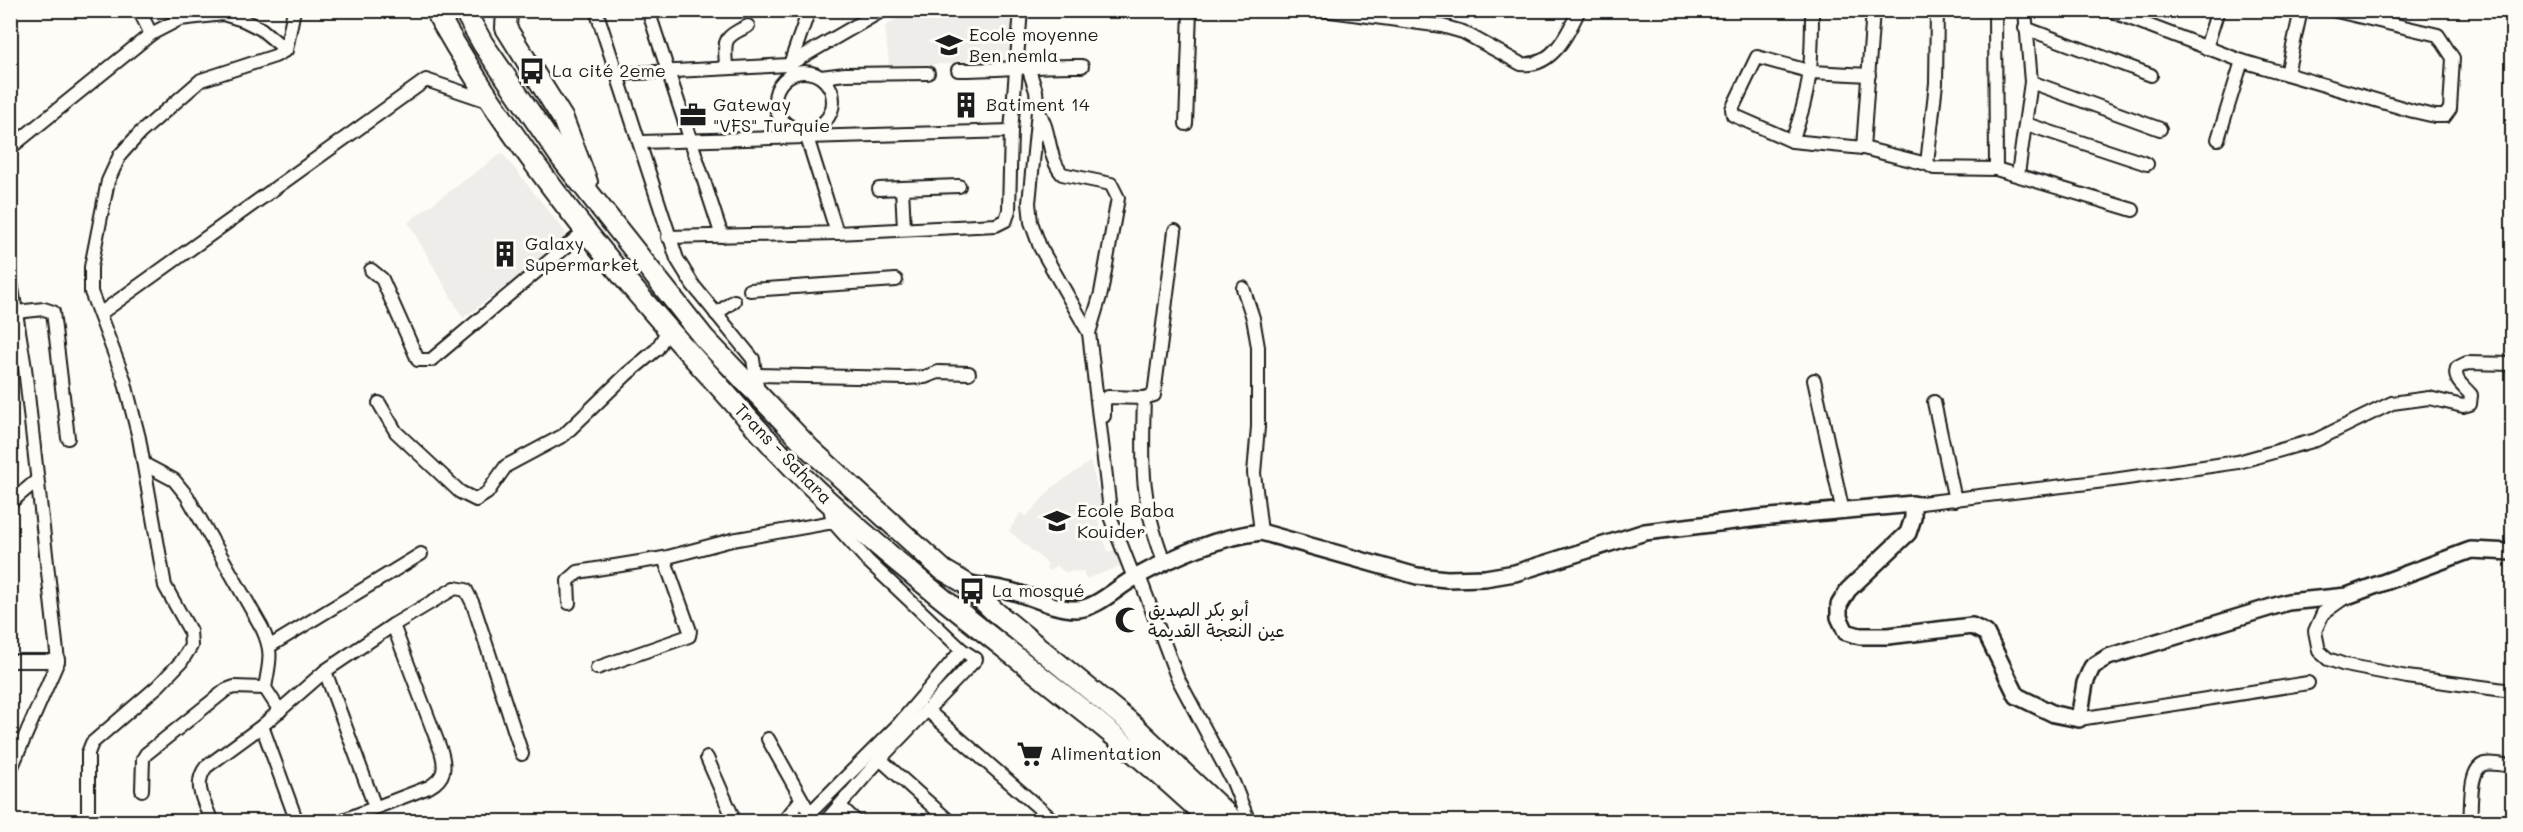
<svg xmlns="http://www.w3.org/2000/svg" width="2523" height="832" font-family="Mali,'Playpen Sans Arabic',sans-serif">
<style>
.built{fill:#eeede9}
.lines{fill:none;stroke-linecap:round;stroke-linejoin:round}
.minor-casing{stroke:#1c1c1c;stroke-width:16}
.tertiary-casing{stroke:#1c1c1c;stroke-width:20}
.trunk-casing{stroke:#1c1c1c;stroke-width:24}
.minor{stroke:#fdfcf7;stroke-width:12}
.tertiary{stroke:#fdfcf7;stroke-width:15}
.trunk{stroke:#fdfcf7;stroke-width:20}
.labels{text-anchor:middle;stroke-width:6;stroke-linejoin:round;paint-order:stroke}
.poi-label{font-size:18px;fill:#1c1c1c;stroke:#fdfcf7;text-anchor:start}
.street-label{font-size:18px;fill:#1c1c1c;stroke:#fdfcf7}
</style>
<rect width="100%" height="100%" fill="#fdfcf7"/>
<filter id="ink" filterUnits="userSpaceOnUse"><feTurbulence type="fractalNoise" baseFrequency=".0167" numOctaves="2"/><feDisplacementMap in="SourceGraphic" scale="12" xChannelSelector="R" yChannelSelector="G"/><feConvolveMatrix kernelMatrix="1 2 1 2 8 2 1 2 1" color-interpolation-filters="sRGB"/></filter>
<g filter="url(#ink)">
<g class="built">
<polygon points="911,11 1015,11 1010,63 889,65 885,26"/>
<polygon points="502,153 570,238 463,318 408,222"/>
<polygon points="1090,462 1106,517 1098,520 1108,552 1115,550 1121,566 1086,579 1083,571 1065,572 1056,565 1050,571 1046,568 1048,564 1009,531 1021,512 1026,517 1053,487"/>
</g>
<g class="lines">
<g class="minor-casing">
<g id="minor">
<polyline points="139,10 151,34"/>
<polyline points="596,10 677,259 693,285 753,359 758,393"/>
<polyline points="648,10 722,236"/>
<path d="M 1323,10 L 1442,26 L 1463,32 L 1521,64 C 1552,68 1568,34 1579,10"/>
<path d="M 1812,10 C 1812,64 1811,90 1792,141 L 1733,115 L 1732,109 L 1757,57 L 1812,72 L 1869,75"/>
<polyline points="1995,10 1996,169"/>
<polyline points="2025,10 2031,82 2160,129"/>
<polyline points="2108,10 2242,61 2413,111 2435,116 2445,116 2450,109 2453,58 2438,35 2332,10"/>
<polyline points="2025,28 2151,75"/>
<polyline points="2206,48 2218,10"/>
<polyline points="789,67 809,10"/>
<polyline points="1028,67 1036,91 1038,111 1029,203 1031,222 1040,247 1089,333 1111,519 1134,578"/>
<path d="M 726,68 C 725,41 721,38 748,26"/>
<path d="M 958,70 C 1000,70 1040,65 1082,66"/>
<circle cx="804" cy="101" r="29"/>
<polyline points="618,74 788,65 883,10"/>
<polyline points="2287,74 2301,10"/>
<polyline points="821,77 845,74 928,73"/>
<path d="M 1038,111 C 1051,130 1047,156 1062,174 L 1111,184 L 1118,198 L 1101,293 L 1089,333"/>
<polyline points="1186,124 1190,10"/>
<polyline points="2026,124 2147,164"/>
<polyline points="2218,139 2242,61"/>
<polyline points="1792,141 1863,148 1927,164 1934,168 1996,169 2133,210"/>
<polyline points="641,142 1011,131"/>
<polyline points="10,148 151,34 180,19 223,14 243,20 261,29 286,50"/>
<polyline points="1863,148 1873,10"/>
<polyline points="1927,164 1936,83 1937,10"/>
<polyline points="2018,174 2031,82"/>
<polyline points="902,188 959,186"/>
<polyline points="879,189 902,188 904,229"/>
<polyline points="837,233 996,225 1006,220 1009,210 1011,131 1021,10"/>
<polyline points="668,237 837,233 805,131"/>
<polyline points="371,270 382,279 418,360 431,360 586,230"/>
<polyline points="10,276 25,368 58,661 10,771"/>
<polyline points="1243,288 1253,318 1258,347 1258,427 1254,473 1261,532"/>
<polyline points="750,290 896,280"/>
<polyline points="16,312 44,309 53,312 68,438"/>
<polyline points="101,313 426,80 488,101"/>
<polyline points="716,314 734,301"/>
<polyline points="756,375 906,378 925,377 938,372 969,373"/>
<polyline points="1814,380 1843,512"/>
<polyline points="1934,402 1955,500"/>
<polyline points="379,403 396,432 460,492 476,500 487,493 506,466 564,435 627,374 657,349 668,330"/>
<polyline points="1104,416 1104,402 1108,397 1144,398"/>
<path d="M 144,464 L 174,480 L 187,496 L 262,628 C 274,654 269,662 265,688 L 280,711"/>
<polyline points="10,503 36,481"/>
<path d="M 1913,504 L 2113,480 L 2238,462 L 2316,440 L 2392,403 L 2429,398 L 2463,406 L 2470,404 L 2471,395 C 2464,386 2453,381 2457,368 L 2467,363 L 2512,364"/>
<path d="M 1165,563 C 1140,502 1142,463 1144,398 L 1154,395 L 1175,231"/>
<polyline points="1139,576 1177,677 1233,782 1249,822"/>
<polyline points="2344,598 2323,613 2315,631 2319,651 2328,659 2345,665 2407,677 2512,691"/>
<polyline points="569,603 568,581 578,572 664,558 732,540 833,522"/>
<polyline points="270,646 421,554"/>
<polyline points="10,661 58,661"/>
<polyline points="597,668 689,636 690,631 664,558"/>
<polyline points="325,671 375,807"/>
<polyline points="927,710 1055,822"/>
<polyline points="2079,719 2308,683"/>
<polyline points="262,726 297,822"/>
<polyline points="768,739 809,812"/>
<polyline points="707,758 735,822"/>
<polyline points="880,759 950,822"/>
<polyline points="142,790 143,759 146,754 226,690 234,687 265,688"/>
<polyline points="840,806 857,822"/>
<polyline points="89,817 103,822"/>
<polyline points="88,822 88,753 92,743 158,686 181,662 191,646 190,631 165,586 139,438 124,379 91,292 91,267 108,181 120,155 140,133 201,80 275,56 286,50 294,10"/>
<path d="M 212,822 C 205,803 192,785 206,767 L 262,726 L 325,671 L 393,625 L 455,588 L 466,590 L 473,604 L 522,754"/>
<path d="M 338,822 L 429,787 C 445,778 446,768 441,751 L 393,625"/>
<polyline points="783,822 801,800"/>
<polyline points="801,822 899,724 962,650"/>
<polyline points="825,822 880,759 976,659 962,650 867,560 833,522 829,503"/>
<path d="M 2470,822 C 2472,807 2468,770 2484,764 C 2492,762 2504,765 2512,766"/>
</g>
</g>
<g class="tertiary-casing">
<path id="tertiary" d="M 965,583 C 979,586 995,587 1010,591 C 1032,596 1053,609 1076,609 C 1097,609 1118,586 1136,577 C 1175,556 1217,537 1261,532 L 1417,576 L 1447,579 L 1485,578 L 1515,573 L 1645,532 L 1759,518 L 1913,504 L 1913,518 L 1908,533 L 1848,590 L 1839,605 L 1839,617 L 1846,632 L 1860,636 L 1888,636 L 1972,626 L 1986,633 L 2017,696 L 2054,714 L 2079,719 L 2085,683 L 2092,667 L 2108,657 L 2288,602 L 2347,596 L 2471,550 L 2512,552"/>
</g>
<g class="trunk-casing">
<g id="trunk">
<path d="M 435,10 C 512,147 613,270 719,386 C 754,425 789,466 828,501 C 951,614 1091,707 1212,822"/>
<polyline points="464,10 483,44 562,159 704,338 811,450 943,570 965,583 994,611 1133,725 1235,822"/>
<polyline points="507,10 506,28 563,119 587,182"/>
</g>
</g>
<use href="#minor" class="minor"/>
<use href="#tertiary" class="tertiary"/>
<use href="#trunk" class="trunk"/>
</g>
</g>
<defs>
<g id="school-bare" transform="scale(2.07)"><path d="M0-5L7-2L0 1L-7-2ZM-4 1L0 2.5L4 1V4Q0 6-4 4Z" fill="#1c1c1c" stroke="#fdfcf7" stroke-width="2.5" paint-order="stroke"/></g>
<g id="bus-bare" transform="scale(2.07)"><path d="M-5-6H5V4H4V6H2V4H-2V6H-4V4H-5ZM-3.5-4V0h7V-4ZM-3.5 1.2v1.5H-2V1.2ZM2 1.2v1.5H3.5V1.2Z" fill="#1c1c1c" stroke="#fdfcf7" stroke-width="2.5" paint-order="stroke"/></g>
<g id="building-bare" transform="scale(2.07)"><path d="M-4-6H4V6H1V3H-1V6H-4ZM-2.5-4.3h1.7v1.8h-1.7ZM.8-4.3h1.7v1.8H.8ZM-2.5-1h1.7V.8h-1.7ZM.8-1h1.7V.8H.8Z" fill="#1c1c1c" stroke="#fdfcf7" stroke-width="2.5" paint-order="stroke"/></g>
<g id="office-bare" transform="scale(2.07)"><path d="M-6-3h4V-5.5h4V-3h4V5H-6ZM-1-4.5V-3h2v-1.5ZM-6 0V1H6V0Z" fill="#1c1c1c" stroke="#fdfcf7" stroke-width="2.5" paint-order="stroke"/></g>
<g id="mosque-bare" transform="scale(2.07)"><path d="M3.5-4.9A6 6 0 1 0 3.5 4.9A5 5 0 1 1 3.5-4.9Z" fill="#1c1c1c" stroke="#fdfcf7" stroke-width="2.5" paint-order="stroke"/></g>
<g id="supermarket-bare" transform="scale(2.07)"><path d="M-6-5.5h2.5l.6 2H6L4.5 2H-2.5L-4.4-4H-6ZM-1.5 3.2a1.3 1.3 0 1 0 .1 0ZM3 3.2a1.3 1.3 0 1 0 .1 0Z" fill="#1c1c1c" stroke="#fdfcf7" stroke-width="2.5" paint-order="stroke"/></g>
</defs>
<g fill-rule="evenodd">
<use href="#school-bare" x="949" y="45"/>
<use href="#bus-bare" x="532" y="71"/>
<use href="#building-bare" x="966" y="105"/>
<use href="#office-bare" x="693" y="115"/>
<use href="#building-bare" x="505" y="254"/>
<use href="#school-bare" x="1057" y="521"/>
<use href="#bus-bare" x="972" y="591"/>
<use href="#mosque-bare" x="1128" y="620"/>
<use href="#supermarket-bare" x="1030" y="754"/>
</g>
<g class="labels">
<g class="poi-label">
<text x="969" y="41">Ecole moyenne<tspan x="969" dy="21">Ben nemla</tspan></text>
<text x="552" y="77">La cité 2eme</text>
<text x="713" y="111">Gateway<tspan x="713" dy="21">"VFS" Turquie</tspan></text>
<text x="986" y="111">Batiment 14</text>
<text x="525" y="250">Galaxy<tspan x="525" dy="21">Supermarket</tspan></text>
<text x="1077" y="517">Ecole Baba<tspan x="1077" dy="21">Kouider</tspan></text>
<text x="992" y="597">La mosqué</text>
<text x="1148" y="616">أبو بكر الصديق<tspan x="1148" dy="21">عين النعجة القديمة</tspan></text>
<text x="1050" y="760">Alimentation</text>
</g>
<g class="street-label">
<text transform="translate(783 454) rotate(46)" y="6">Trans - Sahara</text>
</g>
</g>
<rect width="2523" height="832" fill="none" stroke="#fdfcf7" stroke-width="36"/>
<rect x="18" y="18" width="2487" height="796" fill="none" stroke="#1c1c1c" stroke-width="2" filter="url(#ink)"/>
</svg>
